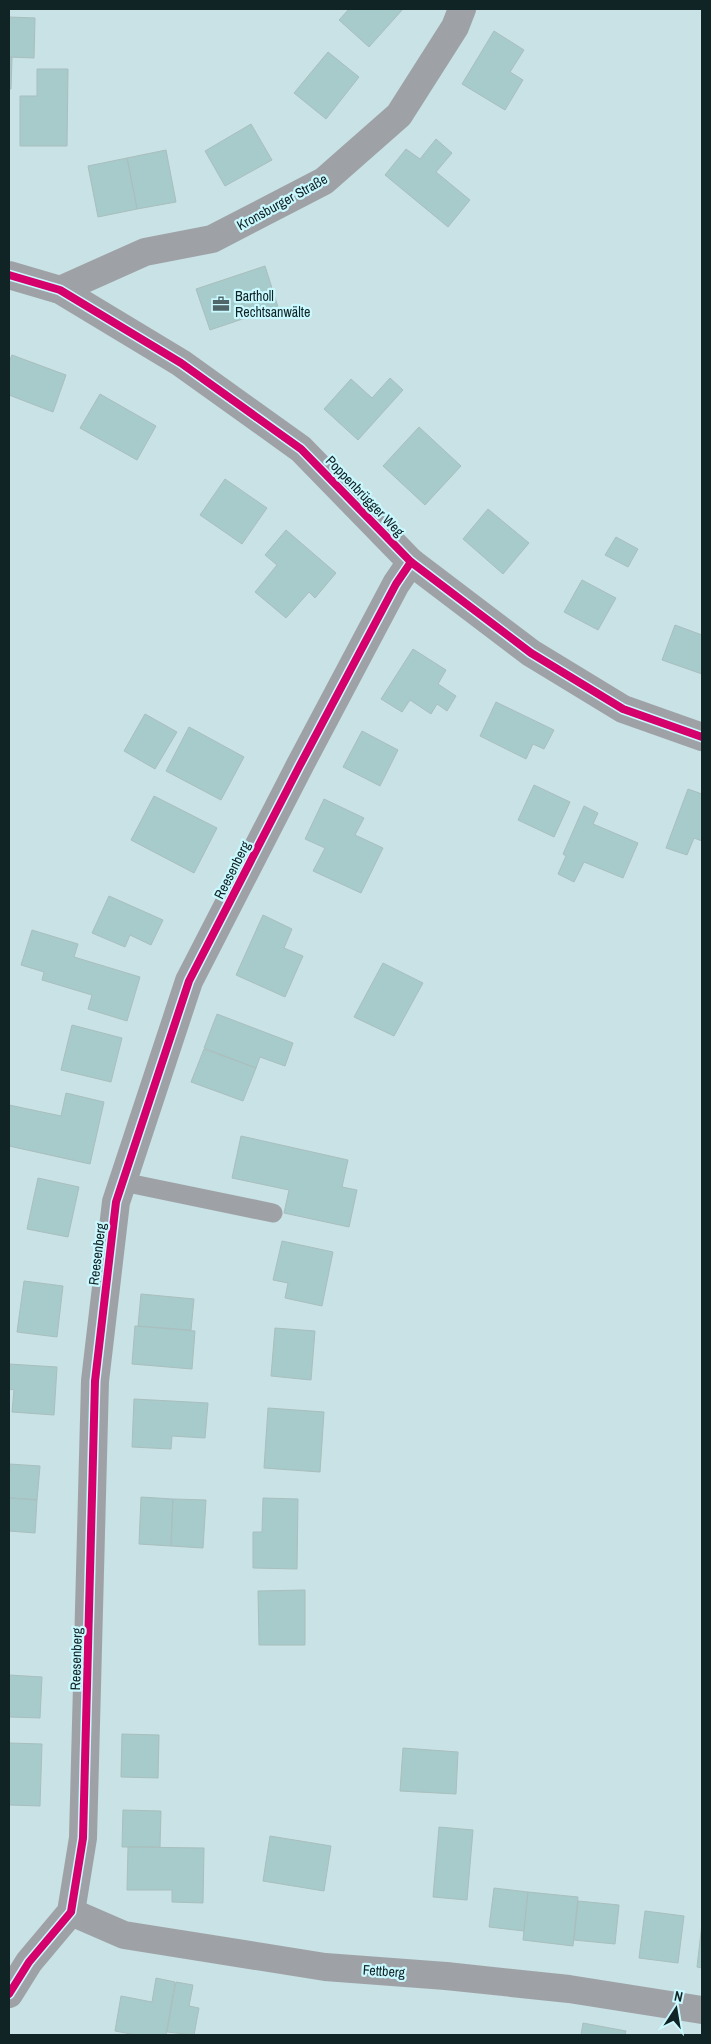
<svg xmlns="http://www.w3.org/2000/svg" width="711" height="2044" font-family="'Archivo Narrow',sans-serif">
<style>
.building{fill:#a6cbca;stroke:#aabebe}
.lines{fill:none;stroke-linecap:round;stroke-linejoin:round}
.service{stroke:#9ea2a6;stroke-width:19}
.minor{stroke:#9ea2a6;stroke-width:28}
.cycleway-casing{stroke:#c9f9ff;stroke-width:11}
.cycleway{stroke:#d6006c;stroke-width:8}
.labels{text-anchor:middle;stroke-width:4.5;stroke-linejoin:round;paint-order:stroke}
.street-label{font-size:14px;fill:#102325;stroke:#c9f9ff}
.poi-label{font-size:14px;fill:#102325;stroke:#c9f9ff;text-anchor:start}
</style>
<rect width="100%" height="100%" fill="#c8e2e5"/>
<g class="building">
<polygon points="349,9 403,9 369,47 339,20"/>
<polygon points="9,17 35,18 34,58 9,57"/>
<polygon points="494,31 524,50 510,72 523,80 505,110 462,84"/>
<polygon points="328,52 359,77 326,119 294,93"/>
<polygon points="9,57 12,57 11,89 9,89"/>
<polygon points="37,69 68,69 67,146 20,146 20,96 37,96"/>
<polygon points="251,124 272,160 225,186 205,151"/>
<polygon points="436,139 452,153 436,172 470,200 448,227 385,175 406,149 420,159"/>
<polygon points="166,150 176,202 137,209 127,158"/>
<polygon points="127,158 137,209 98,217 88,166"/>
<polygon points="265,266 278,307 210,330 196,289"/>
<polygon points="12,355 66,375 53,412 9,395 9,362"/>
<polygon points="390,378 403,390 358,440 324,409 351,379 372,398"/>
<polygon points="100,394 156,426 137,460 80,428"/>
<polygon points="419,427 461,466 425,505 383,466"/>
<polygon points="225,479 267,508 242,544 200,515"/>
<polygon points="488,509 529,543 503,574 463,539"/>
<polygon points="286,530 336,573 315,598 309,592 286,618 255,592 277,565 265,555"/>
<polygon points="616,537 638,549 628,567 605,555"/>
<polygon points="582,580 616,598 598,630 564,612"/>
<polygon points="675,625 702,635 702,674 662,660"/>
<polygon points="413,649 446,670 438,684 456,696 447,711 437,704 431,714 410,700 402,712 381,699"/>
<polygon points="496,702 554,730 544,749 533,744 526,759 480,736"/>
<polygon points="145,714 177,732 155,769 124,751"/>
<polygon points="189,727 244,757 221,800 166,771"/>
<polygon points="362,731 398,750 380,786 343,767"/>
<polygon points="534,785 570,802 554,837 518,820"/>
<polygon points="688,789 702,794 702,841 694,838 687,855 666,848"/>
<polygon points="154,796 217,828 194,873 131,840"/>
<polygon points="324,799 364,818 355,835 383,848 361,893 313,871 325,848 305,839"/>
<polygon points="584,806 598,813 593,824 638,843 623,878 584,862 574,882 558,874 566,856 563,854"/>
<polygon points="109,896 163,920 151,945 130,935 125,947 92,933"/>
<polygon points="263,915 292,929 284,948 303,956 285,997 236,975"/>
<polygon points="32,930 78,944 74,957 140,977 127,1021 88,1009 92,995 42,980 44,972 21,965"/>
<polygon points="383,963 423,983 394,1036 354,1017"/>
<polygon points="217,1014 293,1043 285,1066 260,1057 256,1068 204,1048"/>
<polygon points="72,1025 122,1038 111,1082 61,1070"/>
<polygon points="204,1049 256,1068 243,1101 191,1082"/>
<polygon points="66,1093 104,1102 90,1164 9,1146 9,1105 61,1116"/>
<polygon points="241,1136 348,1160 342,1187 357,1190 349,1227 284,1213 289,1190 232,1178"/>
<polygon points="38,1178 79,1187 68,1237 27,1229"/>
<polygon points="282,1241 333,1252 322,1306 285,1298 288,1283 273,1280"/>
<polygon points="24,1281 63,1286 57,1337 17,1332"/>
<polygon points="141,1294 194,1299 191,1330 138,1326"/>
<polygon points="135,1326 195,1331 192,1369 132,1364"/>
<polygon points="275,1328 315,1331 311,1380 271,1376"/>
<polygon points="9,1364 57,1367 54,1415 12,1412 14,1390 9,1389"/>
<polygon points="134,1399 208,1403 205,1438 172,1436 171,1449 132,1447"/>
<polygon points="268,1408 324,1412 320,1472 264,1468"/>
<polygon points="9,1464 40,1466 37,1500 9,1498"/>
<polygon points="141,1497 173,1499 171,1546 139,1544"/>
<polygon points="9,1498 37,1500 35,1533 9,1531"/>
<polygon points="263,1498 298,1499 297,1569 253,1568 253,1532 262,1532"/>
<polygon points="173,1499 206,1500 203,1548 171,1546"/>
<polygon points="305,1590 305,1645 259,1645 258,1591"/>
<polygon points="9,1675 42,1677 40,1718 9,1717"/>
<polygon points="122,1734 159,1735 158,1778 121,1777"/>
<polygon points="9,1743 42,1744 40,1806 9,1805"/>
<polygon points="403,1748 458,1752 456,1794 400,1791"/>
<polygon points="123,1810 161,1811 160,1847 122,1847"/>
<polygon points="439,1827 473,1830 467,1900 433,1897"/>
<polygon points="270,1836 331,1846 324,1891 263,1881"/>
<polygon points="128,1847 204,1848 203,1903 172,1902 172,1890 127,1890"/>
<polygon points="494,1888 528,1892 524,1931 489,1927"/>
<polygon points="528,1892 578,1897 573,1946 523,1940"/>
<polygon points="578,1901 619,1905 615,1944 574,1940"/>
<polygon points="645,1911 684,1916 678,1963 639,1958"/>
<polygon points="702,1924 702,1968 697,1967"/>
<polygon points="156,1978 175,1982 166,2035 136,2035 115,2031 121,1996 152,2002"/>
<polygon points="176,1982 193,1985 189,2006 199,2008 194,2035 167,2032"/>
<polygon points="583,2023 626,2031 625,2035 581,2035"/>
</g>
<g class="lines">
<polyline class="service" points="123,1182 273,1213"/>
<g class="minor">
<polyline points="9,275 60,290 181,363 301,449 411,562 531,653 623,709 702,737"/>
<polyline points="60,290 145,252 212,239 324,181 399,115 455,27 462,9"/>
<polyline points="71,1912 124,1935 325,1967 446,1976 569,1989 702,2010"/>
<polyline points="9,1994 29,1962 71,1912 83,1838 95,1381 116,1202 189,981 299,767 396,584 411,562"/>
</g>
<g class="cycleway-casing">
<g id="cycleway">
<polyline points="9,275 60,290 181,363 301,449 411,562 531,653 623,709 702,737"/>
<polyline points="9,1994 29,1962 71,1912 83,1838 95,1381 116,1202 189,981 299,767 396,584 411,562"/>
</g>
</g>
<use href="#cycleway" class="cycleway"/>
</g>
<defs>
<g id="office-bare" transform="scale(1.35)"><path d="M-6-3h4V-5.5h4V-3h4V5H-6ZM-1-4.5V-3h2v-1.5ZM-6 0V1H6V0Z" fill="#506668" stroke="#c9f9ff" stroke-width="2.5" paint-order="stroke"/></g>
</defs>
<g fill-rule="evenodd">
<use href="#office-bare" x="221" y="304"/>
</g>
<g class="labels">
<g class="street-label">
<text transform="translate(282 202) rotate(-29)" y="5">Kronsburger Straße</text>
<text transform="translate(365 496) rotate(46)" y="5">Poppenbrügger Weg</text>
<text transform="translate(232 870) rotate(-63)" y="5">Reesenberg</text>
<text transform="translate(97 1254) rotate(-83)" y="5">Reesenberg</text>
<text transform="translate(76 1659) rotate(-88)" y="5">Reesenberg</text>
<text transform="translate(384 1971) rotate(4)" y="5">Fettberg</text>
</g>
<g class="poi-label">
<text x="235" y="301">Bartholl<tspan x="235" dy="16">Rechtsanwälte</tspan></text>
</g>
</g>
<rect width="711" height="2044" fill="none" stroke="#102325" stroke-width="20"/>
<g transform="translate(676 2009) rotate(12)" stroke="#c9f9ff" stroke-width="4" paint-order="stroke">
<path d="M0-4L9 19L0 12L-9 19Z" fill="#102325"/>
<text y="-8" font-size="14" font-weight="bold" text-anchor="middle" fill="#102325">N</text>
</g>
</svg>
